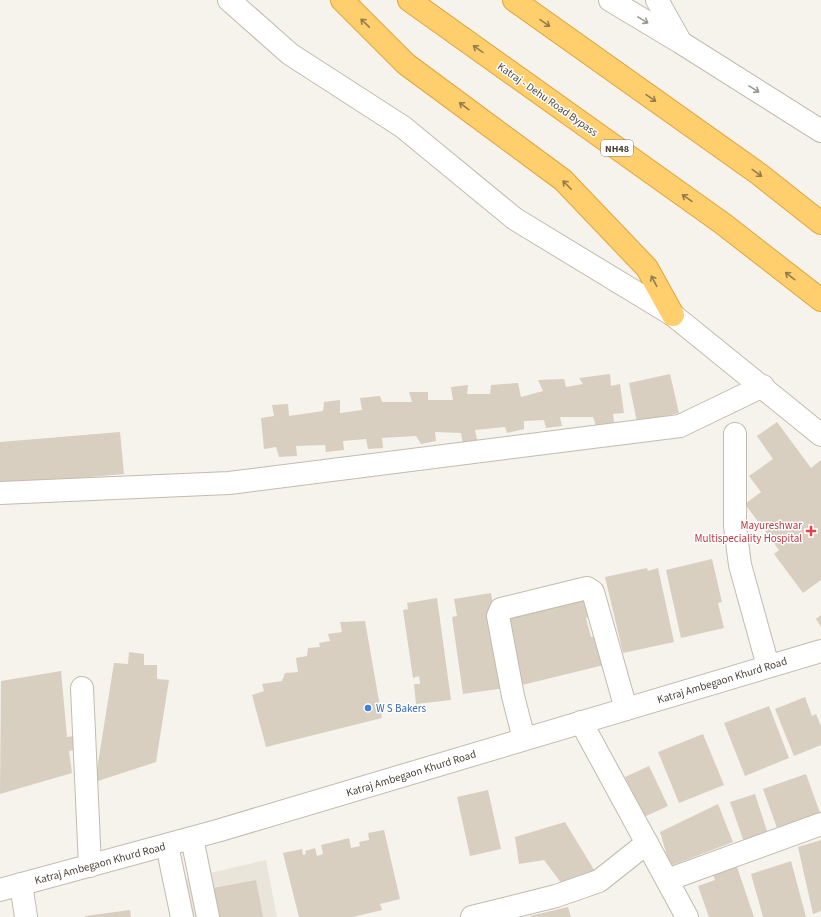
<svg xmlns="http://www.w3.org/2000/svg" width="821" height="917" font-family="'Source Sans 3',sans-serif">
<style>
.residential{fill:#eae5da}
.building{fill:#d8cfc1}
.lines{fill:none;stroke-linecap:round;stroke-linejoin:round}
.minor-casing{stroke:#c2bbae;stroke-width:24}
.highway-casing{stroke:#e0a43c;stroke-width:24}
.minor{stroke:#fff;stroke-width:22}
.highway{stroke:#ffcf6e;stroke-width:22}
.oneway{stroke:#9c9892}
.oneway2{stroke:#937c4e}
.health-dot{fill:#e0444e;stroke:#fff;stroke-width:1.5}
.shop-dot{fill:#3f7fe0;stroke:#fff;stroke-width:1.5}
.labels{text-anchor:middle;stroke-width:3;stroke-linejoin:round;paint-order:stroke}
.shield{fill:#fff;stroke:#817c74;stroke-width:1}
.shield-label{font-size:10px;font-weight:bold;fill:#4b4439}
.street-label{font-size:11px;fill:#4b4439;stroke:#fff}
.health-label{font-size:11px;fill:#be3a42;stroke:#fff;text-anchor:end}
.shop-label{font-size:11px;fill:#366cbe;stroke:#fff;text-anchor:start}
</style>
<rect width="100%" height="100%" fill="#f6f3ec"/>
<polygon class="residential" points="266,860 277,917 191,917 184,879"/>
<g class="building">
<polygon points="610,374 611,386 620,384 624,413 613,414 615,428 598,432 593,417 560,417 562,426 546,428 544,420 524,421 524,429 507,433 505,427 475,430 479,448 464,449 461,433 435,432 436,441 421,444 416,436 382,438 383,448 368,449 366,439 343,441 344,450 326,452 325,445 296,446 297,456 279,457 276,447 264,449 261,418 274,416 272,405 288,404 289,416 323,411 324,402 340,400 340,413 362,410 360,398 380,396 382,402 412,402 409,392 428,392 428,400 453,400 451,387 468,385 467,394 490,394 491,385 518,383 521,397 543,391 538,380 564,379 566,387 583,384 579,378"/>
<polygon points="670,374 679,413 637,422 629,383"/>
<polygon points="777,422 811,468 821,460 821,580 803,593 774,554 779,550 745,504 761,492 749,476 773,459 757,436"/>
<polygon points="120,432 124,474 0,485 0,442"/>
<polygon points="712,559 722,602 718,603 724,628 681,638 666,570"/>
<polygon points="647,568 648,571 658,568 674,642 623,653 605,577"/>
<polygon points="586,591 592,616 586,618 591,637 597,636 604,665 518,686 501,617"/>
<polygon points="491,593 503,667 497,669 498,677 504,676 505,688 463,694 452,617 457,616 454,599"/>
<polygon points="437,598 451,700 416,704 414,684 420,684 419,676 413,678 403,610 408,609 407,603"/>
<polygon points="821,615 821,627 816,619"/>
<polygon points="365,621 382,718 266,747 252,695 264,691 262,684 282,681 285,673 298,672 296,658 307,656 308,648 320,647 319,643 330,641 328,634 342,632 340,622"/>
<polygon points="129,652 144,654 144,665 157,665 157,679 169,680 156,762 95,782 114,663 128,664"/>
<polygon points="61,671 67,737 73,736 75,750 69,751 72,773 0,794 1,681"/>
<polygon points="805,697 812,716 816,714 821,726 821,745 794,756 775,709"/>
<polygon points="769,706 789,758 745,776 724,723"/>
<polygon points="703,734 724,785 679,803 658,752"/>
<polygon points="649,766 668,806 644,817 625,777"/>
<polygon points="806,774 820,813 777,828 763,789"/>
<polygon points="488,790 501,849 470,856 457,797"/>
<polygon points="755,794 768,834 744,842 730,802"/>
<polygon points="718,804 733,842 670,866 660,832"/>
<polygon points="565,822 596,873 565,888 544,860 519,864 515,837"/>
<polygon points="384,830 400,899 380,904 382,910 353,917 299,917 283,853 302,849 303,855 306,854 305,851 315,848 317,856 323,854 321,845 349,838 351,848 360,846 359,842 369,840 368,833"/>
<polygon points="821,840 821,911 813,914 798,847"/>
<polygon points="791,861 806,917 763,917 751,874"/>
<polygon points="736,864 754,917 709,917 698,886 715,880 712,872"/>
<polygon points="256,880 263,917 214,917 208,889"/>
<polygon points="568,907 571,917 530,917 530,916"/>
<polygon points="130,910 131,917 85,917 85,916"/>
</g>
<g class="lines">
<g class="minor-casing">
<g id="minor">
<polyline points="229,0 290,54 403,127 515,219 673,315 821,435"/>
<polyline points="610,0 680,42 821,131"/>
<polyline points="657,0 680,41"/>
<polyline points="735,434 735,526 740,565 768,666"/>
<polyline points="0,493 229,483 680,426 763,386"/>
<polyline points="82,688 90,866"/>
<polyline points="581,722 687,917"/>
<polyline points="524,739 513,696 498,616 501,609 587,588 593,592 626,709"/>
<polyline points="192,838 208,917"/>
<polyline points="167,845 182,917"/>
<polyline points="667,880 821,824"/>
<polyline points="21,884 26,917"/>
<polyline points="0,890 217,831 821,651"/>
<polyline points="472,917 556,896 599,881 647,843"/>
</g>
</g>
<g class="highway-casing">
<g id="highway">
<polyline points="342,0 406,64 563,180 647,268 673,315"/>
<polyline points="409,0 722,223 821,300"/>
<polyline points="514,0 759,174 821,223"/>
</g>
</g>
<use href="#minor" class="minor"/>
<use href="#highway" class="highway"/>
</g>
<defs><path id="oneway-shaft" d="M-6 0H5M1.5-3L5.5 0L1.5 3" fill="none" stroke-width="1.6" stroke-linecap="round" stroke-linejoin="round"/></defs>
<g class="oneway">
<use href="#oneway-shaft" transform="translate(643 20) rotate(31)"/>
<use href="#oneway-shaft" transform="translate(754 89) rotate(32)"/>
</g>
<g class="oneway2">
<use href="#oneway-shaft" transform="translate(365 23) rotate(-136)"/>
<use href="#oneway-shaft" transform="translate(545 23) rotate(35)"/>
<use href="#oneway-shaft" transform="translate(478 49) rotate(-145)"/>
<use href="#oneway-shaft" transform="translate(651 98) rotate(35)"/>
<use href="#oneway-shaft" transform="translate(464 106) rotate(-143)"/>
<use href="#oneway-shaft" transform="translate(757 173) rotate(36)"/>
<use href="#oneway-shaft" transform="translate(567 185) rotate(-135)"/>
<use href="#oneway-shaft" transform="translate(687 198) rotate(-145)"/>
<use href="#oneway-shaft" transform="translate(790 276) rotate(-142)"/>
<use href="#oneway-shaft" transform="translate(654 281) rotate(-118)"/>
</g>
<path class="health-dot" d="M809 525h4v4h4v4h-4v4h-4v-4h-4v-4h4z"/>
<circle class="shop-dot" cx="368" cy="708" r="4"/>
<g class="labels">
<rect class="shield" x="601" y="140" width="32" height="16" rx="3"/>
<g class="shield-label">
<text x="617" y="152">NH48</text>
</g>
<g class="street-label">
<text transform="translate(548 99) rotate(35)" y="4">Katraj - Dehu Road Bypass</text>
<text transform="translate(722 680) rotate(-17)" y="4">Katraj Ambegaon Khurd Road</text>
<text transform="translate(411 773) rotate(-17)" y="4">Katraj Ambegaon Khurd Road</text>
<text transform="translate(100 863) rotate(-15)" y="4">Katraj Ambegaon Khurd Road</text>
</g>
<g class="health-label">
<text x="802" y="529">Mayureshwar<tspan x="802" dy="13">Multispeciality Hospital</tspan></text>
</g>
<g class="shop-label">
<text x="376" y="712">W S Bakers</text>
</g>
</g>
</svg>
